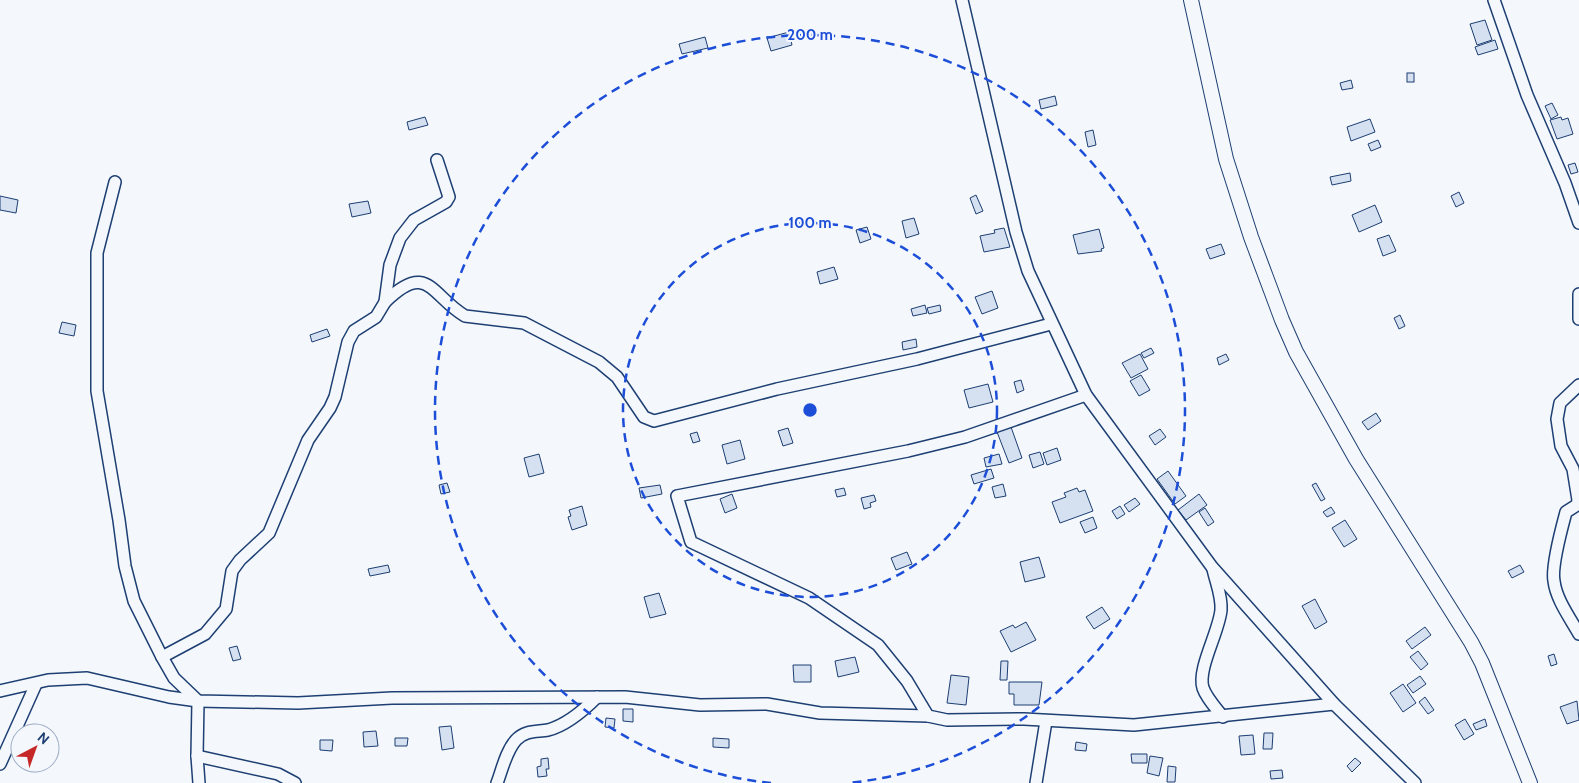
<svg xmlns="http://www.w3.org/2000/svg" width="1579" height="783" font-family="Cabin,sans-serif">
<style>
.building{fill:#d5e0f0;stroke:#1d3f73}
.lines{fill:none;stroke-linecap:round;stroke-linejoin:round}
.minor-casing{stroke:#1d3f73;stroke-width:14}
.tertiary-casing{stroke:#1d3f73;stroke-width:16}
.minor{stroke:#f4f7fb;stroke-width:11}
.tertiary{stroke:#f4f7fb;stroke-width:14}
.ring{fill:none;stroke:#1d4ed8;stroke-width:2.5;stroke-dasharray:9 6}
.centre{fill:#1d4ed8;stroke:#f4f7fb;stroke-width:2.5}
.ring-label{font-size:15px;text-anchor:middle;font-weight:bold;fill:#1d4ed8;stroke:#f4f7fb;stroke-width:4;stroke-linejoin:round;paint-order:stroke}
</style>
<rect width="100%" height="100%" fill="#f4f7fb"/>
<g class="building">
<polygon points="1485,20 1492,40 1477,45 1470,24"/>
<polygon points="789,32 792,45 771,51 767,38"/>
<polygon points="705,37 708,48 682,54 679,44"/>
<polygon points="1495,40 1498,49 1478,55 1475,47"/>
<rect x="1407" y="73" width="7" height="9"/>
<polygon points="1351,80 1353,88 1342,90 1340,83"/>
<polygon points="1055,96 1057,105 1041,109 1039,100"/>
<polygon points="1552,103 1558,115 1551,119 1545,106"/>
<polygon points="425,117 428,125 409,130 407,122"/>
<polygon points="1561,117 1562,120 1568,118 1573,134 1557,139 1550,120"/>
<polygon points="1370,119 1375,132 1351,141 1347,127"/>
<polygon points="1093,130 1096,145 1088,147 1085,132"/>
<polygon points="1378,140 1381,147 1371,151 1368,144"/>
<polygon points="1575,163 1578,172 1571,174 1568,165"/>
<polygon points="1350,173 1351,181 1332,185 1330,177"/>
<polygon points="1459,192 1464,203 1456,207 1451,196"/>
<polygon points="976,195 983,211 976,214 970,198"/>
<polygon points="0,196 18,200 16,213 0,210"/>
<polygon points="368,201 371,213 352,217 349,204"/>
<polygon points="1375,205 1382,222 1359,232 1352,215"/>
<polygon points="914,218 919,234 906,238 902,221"/>
<polygon points="867,227 871,239 860,243 856,230"/>
<polygon points="1004,228 1010,247 984,252 980,236 995,233 994,230"/>
<polygon points="1099,229 1104,248 1101,249 1102,251 1078,254 1073,235"/>
<polygon points="1389,235 1396,251 1383,256 1377,239"/>
<polygon points="1221,244 1225,254 1210,259 1206,249"/>
<polygon points="834,267 838,279 820,284 817,272"/>
<polygon points="992,291 998,308 982,314 975,297"/>
<polygon points="925,305 927,313 913,316 911,309"/>
<polygon points="940,305 941,311 929,314 927,308"/>
<polygon points="1400,315 1405,326 1399,329 1394,318"/>
<polygon points="62,322 76,325 74,336 59,333"/>
<polygon points="327,329 330,336 312,342 310,335"/>
<polygon points="916,339 917,347 903,350 902,342"/>
<polygon points="1151,348 1154,353 1144,358 1141,353"/>
<polygon points="1140,354 1148,369 1131,378 1122,363"/>
<polygon points="1226,354 1229,360 1219,365 1217,358"/>
<polygon points="1141,375 1150,390 1139,396 1130,381"/>
<polygon points="1021,380 1024,390 1017,393 1014,382"/>
<polygon points="988,384 993,402 969,408 964,390"/>
<polygon points="1376,413 1381,421 1368,430 1362,422"/>
<polygon points="1011,427 1022,458 1009,463 997,432"/>
<polygon points="788,428 793,443 783,446 778,431"/>
<polygon points="1160,429 1166,437 1155,445 1149,436"/>
<polygon points="697,432 700,441 693,443 690,434"/>
<polygon points="740,440 745,459 727,464 722,445"/>
<polygon points="1057,448 1061,460 1047,465 1043,453"/>
<polygon points="1040,452 1044,464 1033,468 1029,455"/>
<polygon points="539,454 544,473 529,477 524,458"/>
<polygon points="999,454 1002,464 986,467 984,458"/>
<polygon points="991,469 994,478 974,484 971,475"/>
<polygon points="1168,471 1186,496 1175,504 1157,479"/>
<polygon points="447,483 450,492 441,494 439,485"/>
<polygon points="1316,483 1325,499 1321,501 1312,485"/>
<polygon points="1003,484 1006,496 995,498 992,487"/>
<polygon points="660,485 662,494 641,498 639,488"/>
<polygon points="844,488 846,495 837,497 835,490"/>
<polygon points="1077,488 1079,492 1085,490 1093,511 1060,523 1052,502 1066,497 1064,493"/>
<polygon points="732,494 737,508 725,513 720,499"/>
<polygon points="1199,494 1207,505 1186,520 1178,510"/>
<polygon points="874,495 876,501 870,503 871,507 864,509 861,498"/>
<polygon points="1135,498 1140,504 1129,512 1124,505"/>
<polygon points="582,506 587,525 572,530 568,517 571,516 569,510"/>
<polygon points="1120,506 1125,514 1117,519 1112,511"/>
<polygon points="1331,507 1335,513 1327,517 1323,512"/>
<polygon points="1205,508 1214,522 1208,526 1199,512"/>
<polygon points="1093,517 1097,528 1085,533 1080,522"/>
<polygon points="1345,520 1357,539 1344,547 1332,528"/>
<polygon points="907,552 912,564 896,570 891,558"/>
<polygon points="1039,557 1045,577 1025,582 1020,562"/>
<polygon points="388,565 390,572 370,576 368,569"/>
<polygon points="1520,565 1524,572 1512,578 1508,571"/>
<polygon points="659,593 666,614 650,618 644,597"/>
<polygon points="1315,599 1327,622 1315,629 1302,606"/>
<polygon points="1102,607 1110,619 1094,629 1086,617"/>
<polygon points="1026,622 1036,640 1011,652 1000,631 1013,625 1015,628"/>
<polygon points="1425,627 1431,635 1412,649 1406,641"/>
<polygon points="237,646 241,659 233,661 229,648"/>
<polygon points="1418,651 1428,664 1421,670 1410,657"/>
<polygon points="1554,654 1557,664 1551,666 1548,656"/>
<polygon points="855,657 859,672 838,677 835,661"/>
<polygon points="1001,661 1008,661 1007,680 1000,680"/>
<polygon points="793,665 811,665 811,682 794,682"/>
<polygon points="951,675 969,677 966,705 947,703"/>
<polygon points="1420,676 1426,684 1413,693 1407,685"/>
<polygon points="1009,682 1042,682 1039,705 1014,705 1014,694 1009,694"/>
<polygon points="1403,684 1416,703 1403,712 1390,693"/>
<polygon points="1425,697 1434,710 1428,714 1419,702"/>
<polygon points="1577,701 1579,720 1567,724 1560,707"/>
<polygon points="623,709 633,709 633,722 623,721"/>
<polygon points="606,718 615,719 614,728 605,727"/>
<polygon points="1465,719 1474,734 1464,740 1455,725"/>
<polygon points="1485,719 1487,726 1476,730 1473,724"/>
<polygon points="451,726 454,748 442,750 439,727"/>
<polygon points="376,731 378,746 364,747 363,732"/>
<polygon points="1264,733 1273,733 1272,749 1263,749"/>
<polygon points="1253,735 1255,754 1241,755 1239,736"/>
<polygon points="395,738 408,738 407,746 395,746"/>
<polygon points="713,738 729,739 729,748 713,747"/>
<polygon points="320,740 333,740 332,751 320,750"/>
<polygon points="1076,742 1087,744 1086,751 1075,750"/>
<polygon points="1131,754 1147,754 1147,763 1132,763"/>
<polygon points="1150,756 1163,758 1159,776 1147,773"/>
<polygon points="548,758 549,769 546,769 547,776 538,777 537,767 541,766 541,759"/>
<polygon points="1355,758 1361,763 1352,772 1347,766"/>
<polygon points="1168,766 1176,767 1175,782 1167,782"/>
<polygon points="1282,770 1283,778 1271,779 1270,771"/>
</g>
<g class="lines">
<g class="minor-casing">
<g id="minor">
<polyline points="962,0 1016,232 1028,271 1086,395 1212,567 1334,704 1415,783"/>
<polyline points="1494,0 1527,95 1565,183 1579,223"/>
<polyline points="115,182 97,253 97,391 119,520 125,566 134,601 162,657 174,678 198,701 197,756 199,783"/>
<polyline points="1579,294 1579,319"/>
<path d="M 385,302 C 428,260 431,296 465,316 L 524,323 L 599,362 L 617,377 L 644,417 L 654,421 L 777,389 L 917,359 L 1051,324"/>
<path d="M 1579,385 L 1560,403 L 1557,419 L 1561,446 L 1573,469 L 1578,500 L 1577,505 L 1566,512 C 1562,527 1551,566 1554,581 C 1556,599 1570,618 1579,634"/>
<path d="M 1213,569 C 1216,583 1222,596 1221,610 C 1219,632 1197,669 1203,688 C 1207,699 1216,708 1223,717"/>
<polyline points="162,657 205,634 226,609 232,571 240,560 269,533 308,440 330,408 335,397 348,342 354,331 376,317 385,302 390,265 400,238 414,220 446,202 449,197 437,160"/>
<polyline points="0,691 48,680 87,678 169,697 198,701 298,703 392,698 625,697 700,705 767,704 820,713 928,716 947,720 1024,719 1134,725 1334,704"/>
<polyline points="928,716 907,681 878,645 809,598 691,542 677,496 908,451 965,437 1086,395"/>
<polyline points="197,756 278,774 295,783"/>
<polyline points="0,764 36,684"/>
<path d="M 497,783 C 502,770 506,751 516,740 C 525,730 537,732 548,730 C 567,725 584,710 597,697"/>
<polyline points="1036,783 1046,721"/>
</g>
</g>
<g class="tertiary-casing">
<polyline id="tertiary" points="1191,0 1226,159 1251,237 1282,320 1296,352 1356,459 1471,642 1482,663 1530,783"/>
</g>
<use href="#minor" class="minor"/>
<use href="#tertiary" class="tertiary"/>
</g>
<g class="ring">
<circle cx="810" cy="410" r="187"/>
<path d="M771 783A375 375 0 1 1 849 783"/>
</g>
<circle cx="810" cy="410" r="8" class="centre"/>
<g class="ring-label">
<text x="810" y="40">200 m</text>
<text x="810" y="228">100 m</text>
</g>
<g transform="translate(35 748) rotate(41)"><circle r="24" fill="#f4f7fb" stroke="#9eadc5"/>
<path d="M0-4L9 19L0 12L-9 19Z" fill="#c62828"/>
<text y="-8" font-size="14" font-weight="bold" text-anchor="middle" fill="#1d3f73">N</text>
</g>
</svg>
